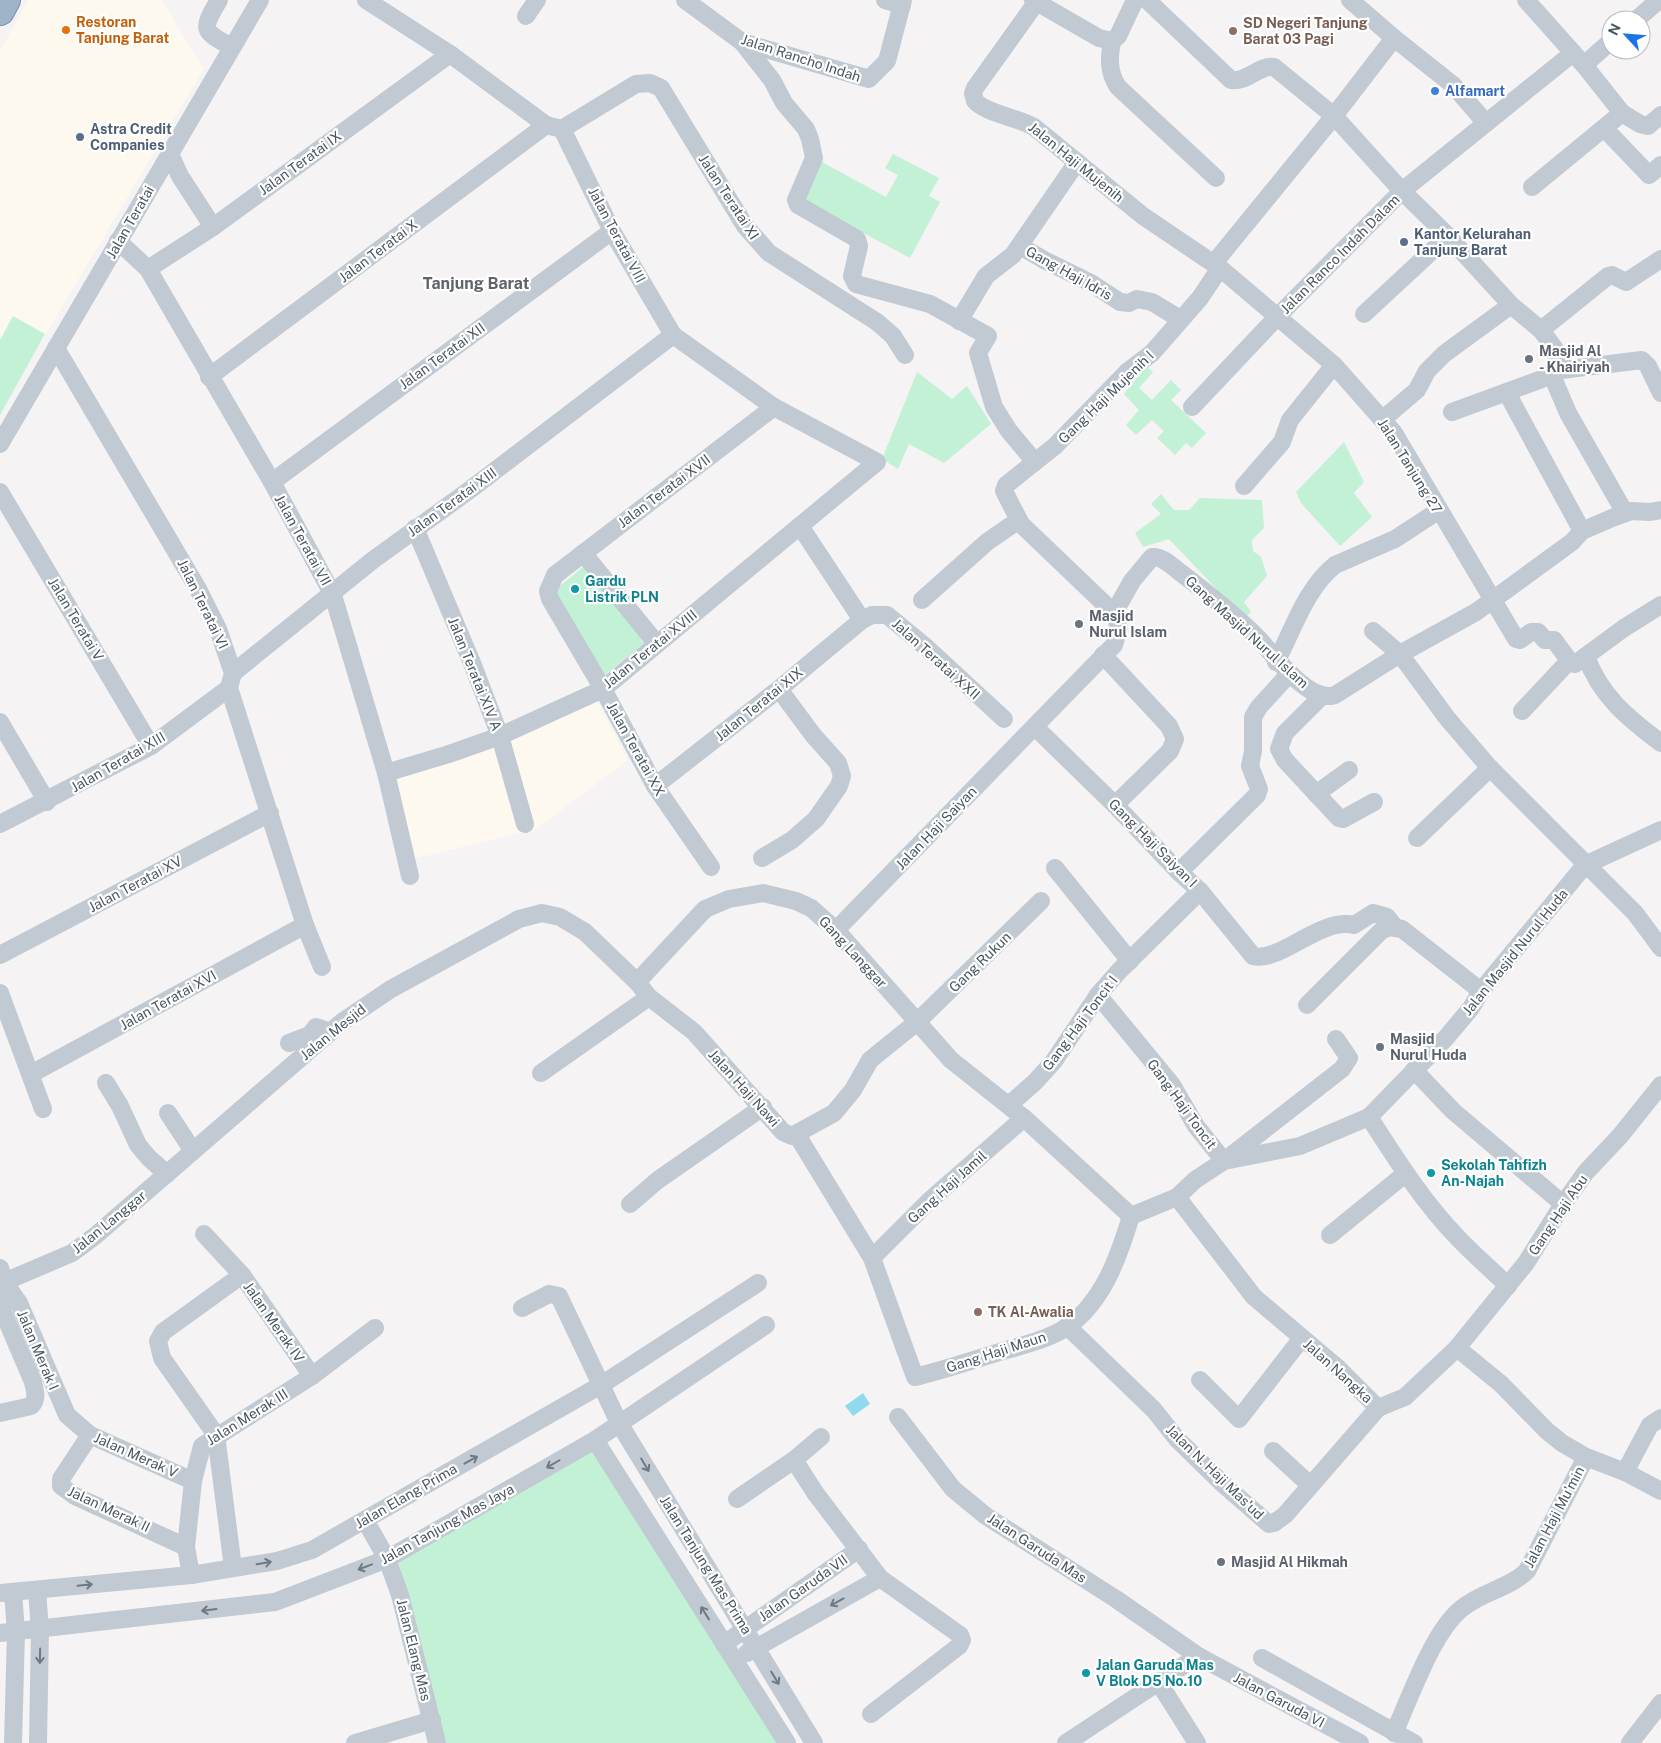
<svg xmlns="http://www.w3.org/2000/svg" width="1661" height="1743" font-family="'Public Sans',sans-serif">
<style>
.commercial{fill:#fdf9ef}
.green{fill:#c3f1d5}
.water{fill:#90daee}
.lines{fill:none;stroke-linecap:round;stroke-linejoin:round}
.trunk-casing{stroke:#7690ad;stroke-width:30}
.minor{stroke:#c1cad2;stroke-width:18}
.trunk{stroke:#9fb4c9;stroke-width:28}
.oneway{stroke:#6e7983}
.food-dot{fill:#e8710a;stroke:#fff;stroke-width:2}
.education-dot{fill:#8d6e63;stroke:#fff;stroke-width:2}
.shop-dot{fill:#3f7fe0;stroke:#fff;stroke-width:2}
.service-dot{fill:#5c6f8a;stroke:#fff;stroke-width:2}
.worship-dot{fill:#6b7280;stroke:#fff;stroke-width:2}
.culture-dot{fill:#0f9aa8;stroke:#fff;stroke-width:2}
.labels{text-anchor:middle;stroke-width:4.5;stroke-linejoin:round;paint-order:stroke}
.food-label{font-size:14px;font-weight:bold;fill:#c56008;stroke:#fff;text-anchor:start}
.education-label{font-size:14px;font-weight:bold;fill:#785e54;stroke:#fff;text-anchor:start}
.street-label{font-size:14px;fill:#4a5661;stroke:#fff}
.shop-label{font-size:14px;font-weight:bold;fill:#366cbe;stroke:#fff;text-anchor:start}
.service-label{font-size:14px;font-weight:bold;fill:#4e5e75;stroke:#fff;text-anchor:start}
.worship-label{font-size:14px;font-weight:bold;fill:#5b616d;stroke:#fff;text-anchor:start}
.culture-label{font-size:14px;font-weight:bold;fill:#0d838f;stroke:#fff;text-anchor:start}
.quarter-label{font-size:16px;font-weight:bold;fill:#5f6368;stroke:#fff}
</style>
<rect width="100%" height="100%" fill="#f5f3f3"/>
<g class="commercial">
<polygon points="28,0 162,0 204,69 0,411 0,51"/>
<polygon points="588,684 628,760 536,829 413,859 392,765 496,735"/>
</g>
<g class="green">
<polygon points="893,154 939,178 929,196 940,202 910,258 800,199 820,161 886,197 898,175 885,168"/>
<polygon points="13,316 45,334 0,415 0,340"/>
<polygon points="1146,366 1153,372 1139,388 1152,400 1171,380 1181,390 1171,400 1206,433 1192,448 1186,443 1175,455 1157,438 1164,431 1152,420 1136,435 1126,425 1139,410 1124,394"/>
<polygon points="917,372 952,399 967,386 991,424 944,463 909,444 898,469 882,459"/>
<polygon points="1344,442 1364,482 1354,493 1372,517 1340,546 1301,503 1296,492"/>
<polygon points="1161,494 1174,510 1189,510 1200,498 1262,500 1264,528 1252,540 1253,551 1261,557 1267,576 1244,602 1251,612 1244,618 1169,539 1143,547 1135,533 1161,514 1151,504"/>
<polygon points="588,563 644,643 601,678 550,594"/>
<polygon points="594,1449 780,1743 440,1743 398,1560"/>
</g>
<polygon class="water" points="863,1393 870,1404 853,1416 845,1406"/>
<g class="lines">
<g class="trunk-casing">
<polyline id="trunk" points="0,11 6,0"/>
</g>
<g class="minor">
<path d="M 219,0 C 201,30 202,31 232,47"/>
<polyline points="366,0 450,54 546,125 562,129 612,231 673,335 774,407 877,462 603,689 500,736 449,754 386,773"/>
<polyline points="685,0 742,42 869,79 887,61 903,0"/>
<polyline points="885,0 902,5"/>
<polyline points="1033,0 1099,38 1112,41 1118,36 1135,0"/>
<path d="M 1038,0 L 975,88 L 973,93 L 975,101 C 987,114 1017,117 1034,127 L 1143,216 L 1220,268 L 1334,365 L 1394,433 L 1516,639 L 1520,640 L 1531,632 L 1538,632 L 1545,640 L 1554,640 L 1571,663 L 1575,664 L 1586,656"/>
<path d="M 1147,0 L 1231,80 C 1246,83 1259,65 1274,67 L 1334,116 L 1402,191 L 1448,236 L 1511,305 L 1541,330 L 1555,349 L 1557,363 L 1553,371 L 1542,379 L 1452,412"/>
<polyline points="1350,0 1394,38"/>
<polyline points="1526,0 1584,65 1622,113 1640,124 1648,126 1661,115"/>
<polyline points="526,16 537,0"/>
<polyline points="1636,20 1659,0"/>
<path d="M 1112,41 C 1109,58 1108,72 1118,87 L 1216,178"/>
<polyline points="742,42 772,80 784,103 806,129 810,139 814,158 796,200 798,205 857,239 859,246 852,276 856,284 930,304 988,336 978,353 994,407 1009,431 1035,462"/>
<polyline points="1584,65 1611,41"/>
<polyline points="1604,128 1649,175 1661,165"/>
<polyline points="562,129 636,84 650,83 661,88 745,226 769,253 877,322 893,336 905,355"/>
<polyline points="170,154 180,176 213,227"/>
<polyline points="1532,187 1622,113"/>
<polyline points="118,241 148,269 272,482 333,595 386,773 410,876"/>
<polyline points="1020,246 1046,261 1091,283 1120,302 1129,303 1137,299 1152,302 1180,319"/>
<polyline points="1214,263 1334,116 1394,38 1453,85 1486,123"/>
<polyline points="148,269 213,227 450,54"/>
<polyline points="1364,314 1448,236"/>
<polyline points="959,321 986,276 1013,255 1077,162"/>
<polyline points="1541,330 1608,276 1612,275 1626,282 1661,259"/>
<polyline points="56,348 198,589 218,629 233,673 229,688 305,925 322,967"/>
<polyline points="1553,371 1642,360 1648,366 1661,393"/>
<polyline points="1551,373 1568,413 1625,513"/>
<polyline points="209,377 546,125"/>
<polyline points="1507,393 1582,531"/>
<polyline points="1192,407 1278,316 1402,191 1573,53"/>
<polyline points="1383,419 1417,390 1427,371 1444,354 1511,305"/>
<polyline points="0,444 260,0"/>
<polyline points="272,482 612,231"/>
<polyline points="1244,486 1282,442 1290,420 1334,365"/>
<polyline points="0,492 151,746"/>
<polyline points="800,526 862,620"/>
<polyline points="415,528 472,663 500,736 525,824"/>
<polyline points="583,553 657,644"/>
<polyline points="922,600 987,542 1019,520"/>
<path d="M 1661,605 L 1624,628 L 1586,656 C 1600,696 1629,719 1661,743"/>
<polyline points="1114,613 1021,524 1004,491 1006,485 1055,446 1127,372 1152,353 1200,298 1220,268"/>
<polyline points="1373,631 1400,654 1447,718 1490,768 1635,913 1661,948"/>
<polyline points="1103,655 1169,726 1175,739 1170,751 1115,805"/>
<path d="M 1276,662 C 1293,630 1306,588 1335,565 L 1395,539 L 1438,511"/>
<polyline points="233,673 373,560 471,489 673,335"/>
<polyline points="1322,696 1285,733 1279,749 1285,760 1339,818 1343,819 1374,802"/>
<polyline points="1522,711 1569,661"/>
<polyline points="0,722 47,802"/>
<path d="M 1035,727 L 1115,805 L 1179,872 L 1200,891 L 1253,956 C 1280,963 1320,917 1354,925 L 1373,913 L 1387,917 L 1395,927"/>
<polyline points="655,786 779,689 862,620 872,615 887,615 927,648 1004,719"/>
<polyline points="1316,794 1349,770"/>
<polyline points="0,824 151,746 229,688"/>
<polyline points="1417,838 1490,768"/>
<polyline points="762,858 792,840 816,819 839,786 842,776 838,763 813,735 779,689"/>
<polyline points="711,867 655,786 603,689 550,599 548,591 555,575 774,407"/>
<polyline points="1055,868 1130,961"/>
<polyline points="1179,872 1257,795 1259,789 1250,766 1253,751 1253,717 1259,707 1290,673"/>
<path d="M 836,930 L 1114,645 L 1119,628 L 1114,613 L 1132,581 L 1152,557 C 1163,556 1173,567 1181,573 C 1206,592 1236,616 1258,638 C 1273,654 1309,704 1335,695 L 1400,654 L 1476,612 L 1572,542 L 1582,531 L 1612,518 L 1631,511 L 1650,512 L 1661,510"/>
<polyline points="0,955 270,813"/>
<polyline points="637,982 705,909 729,899 763,893 796,901 811,908 836,930 951,1060 1024,1118 1131,1216"/>
<polyline points="0,993 43,1109"/>
<polyline points="1098,995 1172,1085 1196,1126 1224,1161 1342,1069 1349,1058 1336,1039"/>
<polyline points="1307,1005 1381,931 1389,927 1402,929 1481,991"/>
<polyline points="289,1043 310,1035 316,1027 331,1032"/>
<polyline points="1414,1070 1453,1111 1563,1204"/>
<polyline points="541,1073 649,997"/>
<polyline points="31,1074 305,925"/>
<polyline points="106,1083 120,1106 138,1145 149,1158 167,1174"/>
<polyline points="1009,1105 1035,1082 1054,1061 1098,995 1120,970 1200,891"/>
<polyline points="168,1113 193,1151"/>
<path d="M 1369,1117 C 1396,1159 1423,1202 1458,1238 C 1474,1255 1492,1270 1508,1286"/>
<path d="M 797,1135 L 872,1258 L 915,1377 C 944,1370 973,1360 1003,1351 C 1024,1345 1049,1339 1067,1327 C 1103,1302 1119,1256 1131,1216"/>
<polyline points="1177,1197 1195,1180 1224,1161 1300,1146 1369,1117 1445,1039 1471,1008 1481,991 1585,865 1661,830"/>
<polyline points="630,1204 658,1180 763,1107"/>
<polyline points="1131,1216 1177,1197 1254,1297 1338,1368 1378,1408"/>
<polyline points="204,1234 242,1275"/>
<polyline points="1330,1235 1405,1174"/>
<polyline points="872,1258 929,1201 1024,1118"/>
<polyline points="0,1268 4,1282 72,1253 95,1236 342,1022 391,989 519,919 542,913 560,917 585,932 637,982 649,997 694,1032 783,1132 792,1136 834,1113 853,1090 870,1060 917,1022 1041,901"/>
<polyline points="4,1282 19,1303 67,1415 90,1435 193,1481"/>
<polyline points="522,1308 549,1294 559,1296 619,1423 814,1743"/>
<polyline points="1067,1326 1154,1410 1177,1439 1223,1484 1269,1524 1274,1523 1285,1515 1378,1408"/>
<polyline points="1457,1348 1526,1263 1563,1204 1586,1172 1620,1136 1661,1085"/>
<polyline points="1200,1380 1239,1419 1302,1338"/>
<polyline points="1378,1408 1405,1397 1457,1348 1501,1384 1547,1431 1562,1443 1586,1457 1625,1472 1661,1491"/>
<path d="M 0,1413 L 31,1406 C 38,1399 35,1391 33,1382 L 3,1312 L 2,1298 L 4,1282"/>
<polyline points="898,1417 953,1489 986,1516 1116,1599 1198,1656 1360,1743"/>
<polyline points="90,1435 61,1479 61,1486 75,1496 186,1547 191,1575"/>
<polyline points="595,1440 787,1743"/>
<polyline points="1273,1451 1310,1485"/>
<polyline points="794,1460 821,1437"/>
<polyline points="1625,1472 1650,1425 1661,1418"/>
<polyline points="737,1499 794,1460 816,1494 880,1578 960,1635 962,1640 959,1646 871,1714"/>
<polyline points="365,1520 387,1559 400,1595 437,1743"/>
<polyline points="186,1547 193,1481 202,1446 312,1376 375,1328"/>
<polyline points="233,1568 216,1435 162,1358 158,1341 163,1332 242,1275 312,1376"/>
<polyline points="37,1590 40,1630 38,1743"/>
<polyline points="13,1592 16,1632 13,1743"/>
<polyline points="0,1593 191,1575 277,1561 312,1550 601,1385 758,1283"/>
<polyline points="0,1633 275,1602 387,1559 595,1440 766,1325"/>
<polyline points="724,1644 859,1549"/>
<polyline points="747,1653 880,1578"/>
<polyline points="1262,1658 1414,1743"/>
<polyline points="1159,1683 1197,1743"/>
<path d="M 1394,1733 C 1410,1698 1432,1633 1461,1609 C 1481,1592 1508,1589 1527,1571 L 1586,1457"/>
<polyline points="355,1743 432,1720"/>
<polyline points="1066,1743 1198,1656"/>
<polyline points="1630,1743 1661,1703"/>
</g>
<use href="#trunk" class="trunk"/>
</g>
<defs><path id="oneway-shaft" d="M-6 0H5M1.5-3L5.5 0L1.5 3" fill="none" stroke-width="1.6" stroke-linecap="round" stroke-linejoin="round" transform="scale(1.25)"/></defs>
<g class="oneway">
<use href="#oneway-shaft" transform="translate(471 1460) rotate(-29)"/>
<use href="#oneway-shaft" transform="translate(553 1464) rotate(150)"/>
<use href="#oneway-shaft" transform="translate(645 1465) rotate(59)"/>
<use href="#oneway-shaft" transform="translate(264 1563) rotate(-9)"/>
<use href="#oneway-shaft" transform="translate(365 1567) rotate(159)"/>
<use href="#oneway-shaft" transform="translate(85 1585) rotate(-6)"/>
<use href="#oneway-shaft" transform="translate(837 1602) rotate(151)"/>
<use href="#oneway-shaft" transform="translate(209 1610) rotate(173)"/>
<use href="#oneway-shaft" transform="translate(705 1613) rotate(-122)"/>
<use href="#oneway-shaft" transform="translate(40 1656) rotate(91)"/>
<use href="#oneway-shaft" transform="translate(775 1678) rotate(59)"/>
</g>
<circle class="food-dot" cx="66" cy="30" r="5"/>
<g class="education-dot">
<circle cx="1233" cy="31" r="5"/>
<circle cx="978" cy="1312" r="5"/>
</g>
<circle class="shop-dot" cx="1435" cy="91" r="5"/>
<g class="service-dot">
<circle cx="80" cy="137" r="5"/>
<circle cx="1404" cy="242" r="5"/>
</g>
<g class="worship-dot">
<circle cx="1529" cy="359" r="5"/>
<circle cx="1079" cy="624" r="5"/>
<circle cx="1380" cy="1047" r="5"/>
<circle cx="1221" cy="1562" r="5"/>
</g>
<g class="culture-dot">
<circle cx="575" cy="589" r="5"/>
<circle cx="1431" cy="1173" r="5"/>
<circle cx="1086" cy="1673" r="5"/>
</g>
<g class="labels">
<g class="food-label">
<text x="76" y="27">Restoran<tspan x="76" dy="16">Tanjung Barat</tspan></text>
</g>
<g class="education-label">
<text x="1243" y="28">SD Negeri Tanjung<tspan x="1243" dy="16">Barat 03 Pagi</tspan></text>
<text x="988" y="1317">TK Al-Awalia</text>
</g>
<g class="street-label">
<text transform="translate(801 58) rotate(18)" y="5">Jalan Rancho Indah</text>
<text transform="translate(1076 162) rotate(39)" y="5">Jalan Haji Mujenih</text>
<text transform="translate(300 163) rotate(-36)" y="5">Jalan Teratai IX</text>
<text transform="translate(729 197) rotate(57)" y="5">Jalan Teratai XI</text>
<text transform="translate(130 222) rotate(-60)" y="5">Jalan Teratai</text>
<text transform="translate(617 235) rotate(62)" y="5">Jalan Teratai VIII</text>
<text transform="translate(378 251) rotate(-37)" y="5">Jalan Teratai X</text>
<text transform="translate(1340 254) rotate(-45)" y="5">Jalan Ranco Indah Dalam</text>
<text transform="translate(1069 273) rotate(29)" y="5">Gang Haji Idris</text>
<text transform="translate(442 356) rotate(-36)" y="5">Jalan Teratai XII</text>
<text transform="translate(1106 397) rotate(-44)" y="5">Gang Haji Mujenih I</text>
<text transform="translate(1410 466) rotate(58)" y="5">Jalan Tanjung 27</text>
<text transform="translate(664 491) rotate(-37)" y="5">Jalan Teratai XVII</text>
<text transform="translate(452 502) rotate(-36)" y="5">Jalan Teratai XIII</text>
<text transform="translate(303 540) rotate(61)" y="5">Jalan Teratai VII</text>
<text transform="translate(203 604) rotate(64)" y="5">Jalan Teratai VI</text>
<text transform="translate(76 619) rotate(59)" y="5">Jalan Teratai V</text>
<text transform="translate(1247 632) rotate(42)" y="5">Gang Masjid Nurul Islam</text>
<text transform="translate(650 649) rotate(-39)" y="5">Jalan Teratai XVIII</text>
<text transform="translate(936 659) rotate(42)" y="5">Jalan Teratai XXII</text>
<text transform="translate(475 674) rotate(68)" y="5">Jalan Teratai XIV A</text>
<text transform="translate(759 704) rotate(-39)" y="5">Jalan Teratai XIX</text>
<text transform="translate(636 749) rotate(61)" y="5">Jalan Teratai XX</text>
<text transform="translate(118 762) rotate(-30)" y="5">Jalan Teratai XIII</text>
<text transform="translate(936 828) rotate(-46)" y="5">Jalan Haji Saiyan</text>
<text transform="translate(1153 843) rotate(45)" y="5">Gang Haji Saiyan I</text>
<text transform="translate(135 884) rotate(-28)" y="5">Jalan Teratai XV</text>
<text transform="translate(853 952) rotate(47)" y="5">Gang Langgar</text>
<text transform="translate(1515 952) rotate(-51)" y="5">Jalan Masjid Nurul Huda</text>
<text transform="translate(980 962) rotate(-44)" y="5">Gang Rukun</text>
<text transform="translate(168 1000) rotate(-29)" y="5">Jalan Teratai XVI</text>
<text transform="translate(1080 1023) rotate(-53)" y="5">Gang Haji Toncit I</text>
<text transform="translate(333 1032) rotate(-39)" y="5">Jalan Mesjid</text>
<text transform="translate(744 1088) rotate(48)" y="5">Jalan Haji Nawi</text>
<text transform="translate(1182 1104) rotate(54)" y="5">Gang Haji Toncit</text>
<text transform="translate(947 1187) rotate(-42)" y="5">Gang Haji Jamil</text>
<text transform="translate(1558 1215) rotate(-56)" y="5">Gang Haji Abu</text>
<text transform="translate(109 1222) rotate(-39)" y="5">Jalan Langgar</text>
<text transform="translate(274 1322) rotate(55)" y="5">Jalan Merak IV</text>
<text transform="translate(38 1350) rotate(67)" y="5">Jalan Merak I</text>
<text transform="translate(996 1352) rotate(-18)" y="5">Gang Haji Maun</text>
<text transform="translate(1338 1371) rotate(42)" y="5">Jalan Nangka</text>
<text transform="translate(247 1417) rotate(-32)" y="5">Jalan Merak III</text>
<text transform="translate(136 1455) rotate(24)" y="5">Jalan Merak V</text>
<text transform="translate(1215 1472) rotate(44)" y="5">Jalan N. Haji Mas'ud</text>
<text transform="translate(406 1496) rotate(-30)" y="5">Jalan Elang Prima</text>
<text transform="translate(109 1509) rotate(25)" y="5">Jalan Merak II</text>
<text transform="translate(1554 1517) rotate(-62)" y="5">Jalan Haji Mu'min</text>
<text transform="translate(447 1524) rotate(-29)" y="5">Jalan Tanjung Mas Jaya</text>
<text transform="translate(1037 1548) rotate(33)" y="5">Jalan Garuda Mas</text>
<text transform="translate(706 1565) rotate(58)" y="5">Jalan Tanjung Mas Prima</text>
<text transform="translate(803 1588) rotate(-35)" y="5">Jalan Garuda VII</text>
<text transform="translate(414 1650) rotate(76)" y="5">Jalan Elang Mas</text>
<text transform="translate(1279 1700) rotate(28)" y="5">Jalan Garuda VI</text>
</g>
<g class="shop-label">
<text x="1445" y="96">Alfamart</text>
</g>
<g class="service-label">
<text x="90" y="134">Astra Credit<tspan x="90" dy="16">Companies</tspan></text>
<text x="1414" y="239">Kantor Kelurahan<tspan x="1414" dy="16">Tanjung Barat</tspan></text>
</g>
<g class="worship-label">
<text x="1539" y="356">Masjid Al<tspan x="1539" dy="16">- Khairiyah</tspan></text>
<text x="1089" y="621">Masjid<tspan x="1089" dy="16">Nurul Islam</tspan></text>
<text x="1390" y="1044">Masjid<tspan x="1390" dy="16">Nurul Huda</tspan></text>
<text x="1231" y="1567">Masjid Al Hikmah</text>
</g>
<g class="culture-label">
<text x="585" y="586">Gardu<tspan x="585" dy="16">Listrik PLN</tspan></text>
<text x="1441" y="1170">Sekolah Tahfizh<tspan x="1441" dy="16">An-Najah</tspan></text>
<text x="1096" y="1670">Jalan Garuda Mas<tspan x="1096" dy="16">V Blok D5 No.10</tspan></text>
</g>
<g class="quarter-label">
<text x="476" y="289">Tanjung Barat</text>
</g>
</g>
<g transform="translate(1626 35) rotate(296)"><circle r="24" fill="#ffffff" stroke="#b7bbc0"/>
<path d="M0-4L9 19L0 12L-9 19Z" fill="#1a73e8"/>
<text y="-8" font-size="14" font-weight="bold" text-anchor="middle" fill="#4a5661">N</text>
</g>
</svg>
